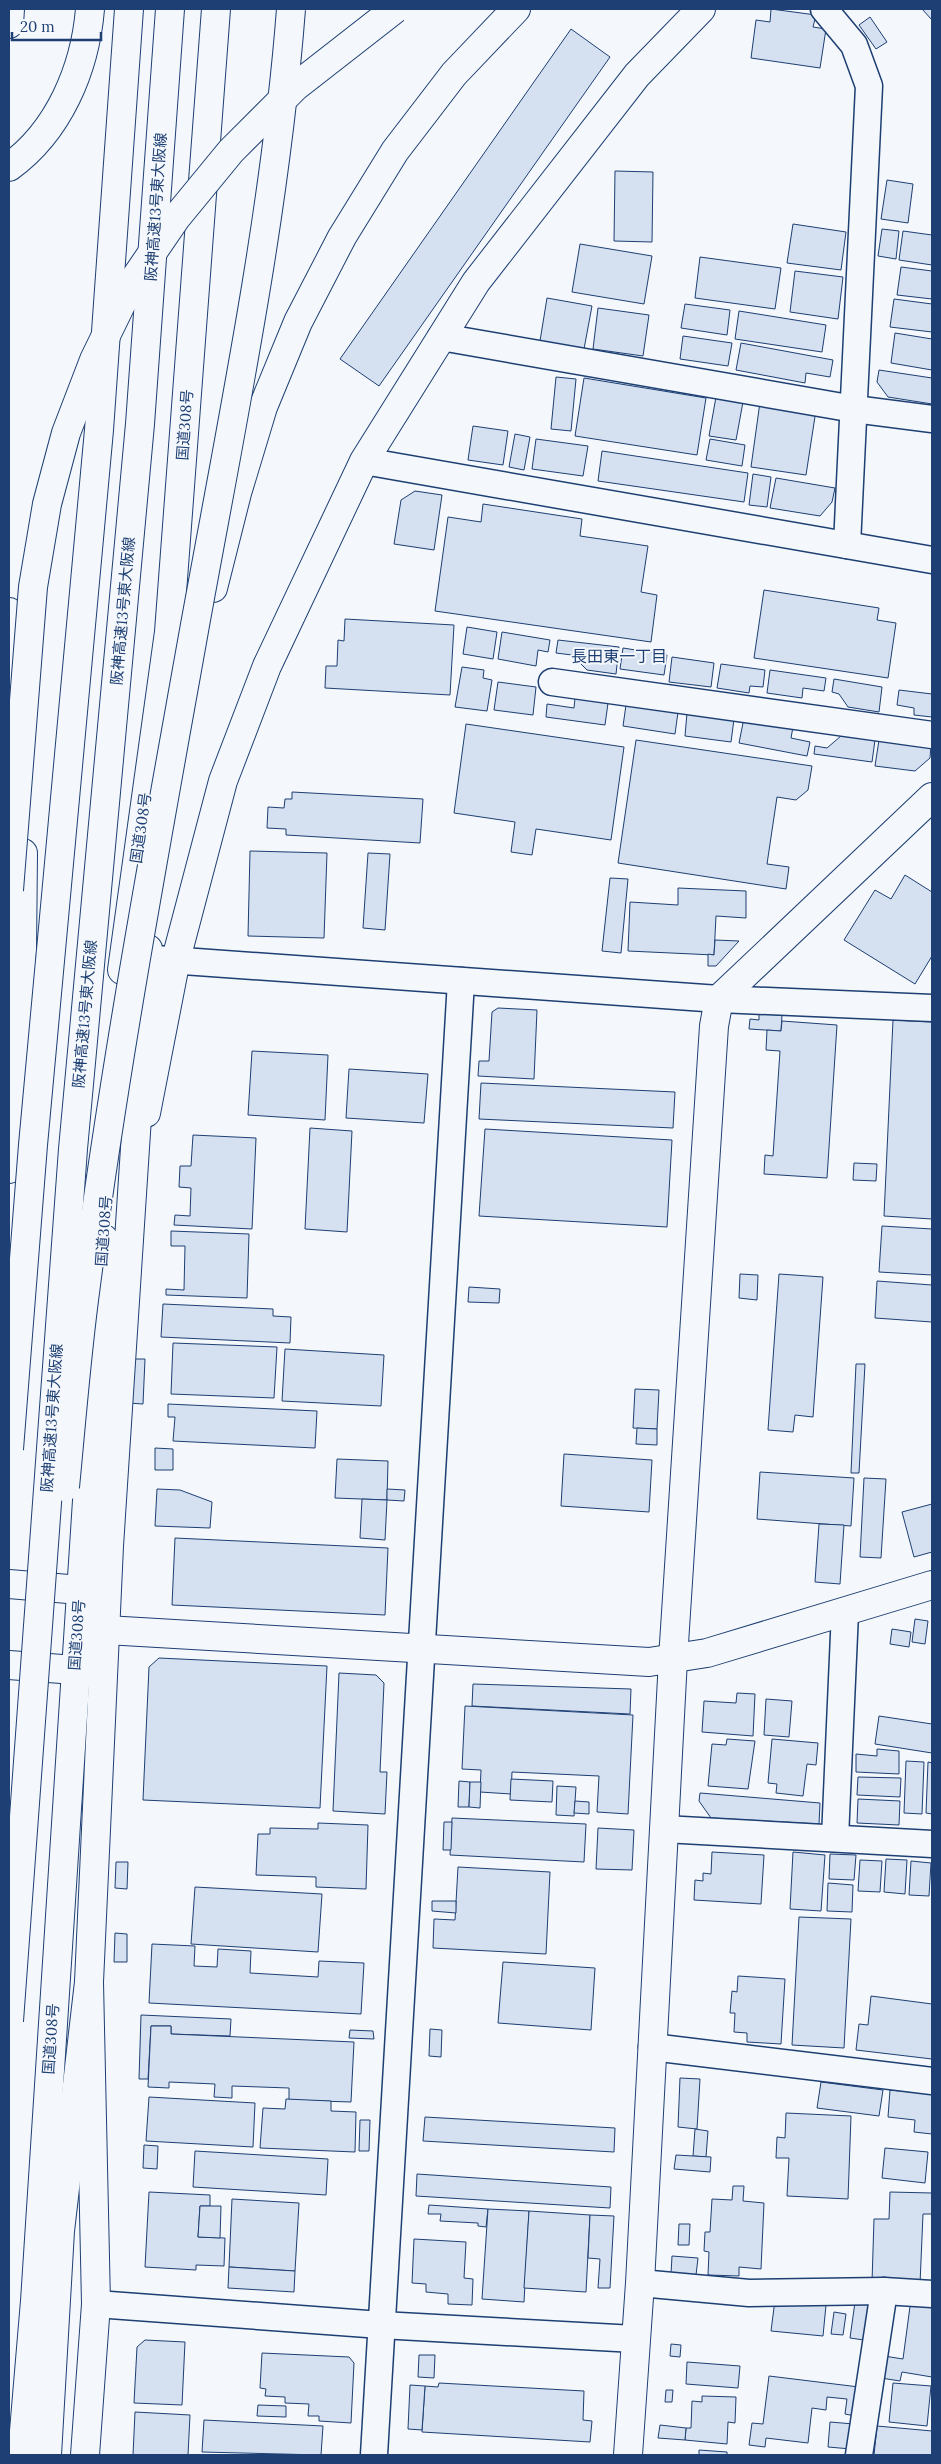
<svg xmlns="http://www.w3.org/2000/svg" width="941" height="2464" font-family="Lora,'Noto Sans JP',serif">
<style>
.building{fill:#d5e0f0;stroke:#1d3f73}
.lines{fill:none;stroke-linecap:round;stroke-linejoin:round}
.minor-casing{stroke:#1d3f73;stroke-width:29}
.tertiary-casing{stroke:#1d3f73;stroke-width:30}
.primary-casing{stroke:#1d3f73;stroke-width:30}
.trunk-casing{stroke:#1d3f73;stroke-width:30}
.motorway-casing{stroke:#1d3f73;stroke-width:30}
.minor{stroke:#f4f7fb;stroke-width:26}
.tertiary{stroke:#f4f7fb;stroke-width:28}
.primary{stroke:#f4f7fb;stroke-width:28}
.trunk{stroke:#f4f7fb;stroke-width:28}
.motorway{stroke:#f4f7fb;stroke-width:28}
.motorway-bridge-casing{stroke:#1d3f73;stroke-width:30;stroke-linecap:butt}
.motorway-bridge{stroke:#f4f7fb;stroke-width:28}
.labels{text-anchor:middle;stroke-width:4;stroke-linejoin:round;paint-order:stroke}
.street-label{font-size:15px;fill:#1d3f73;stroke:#f4f7fb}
.neighbourhood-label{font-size:16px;fill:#1d3f73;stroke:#f4f7fb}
</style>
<rect width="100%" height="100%" fill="#f4f7fb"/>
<g class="building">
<polygon points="771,9 816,15 813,27 826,29 820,68 751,58 756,20 770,22"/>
<polygon points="922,9 932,9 932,20"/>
<polygon points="870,17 887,42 876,49 859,25"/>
<polygon points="571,29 610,57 379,386 340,359"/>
<polygon points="615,171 653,172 652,242 614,241"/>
<polygon points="887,180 913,184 908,223 881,219"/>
<polygon points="793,224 846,232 841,270 787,263"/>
<polygon points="882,229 899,231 896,259 878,256"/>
<polygon points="903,231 932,235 932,265 899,260"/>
<polygon points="580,244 652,256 644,304 572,292"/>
<polygon points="700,257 781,268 775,309 695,298"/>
<polygon points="901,267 932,271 932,299 897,295"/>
<polygon points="795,271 843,277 838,319 790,312"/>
<polygon points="547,298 592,306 584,349 540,341"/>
<polygon points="894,299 932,304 932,332 890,327"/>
<polygon points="685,304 730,310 727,335 681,328"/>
<polygon points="598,308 649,315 643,356 593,349"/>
<polygon points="739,311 826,325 822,352 735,339"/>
<polygon points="895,333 932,339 932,370 891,363"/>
<polygon points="683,336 732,343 728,366 680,359"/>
<polygon points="741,343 833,360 830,377 806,373 805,383 736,370"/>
<polygon points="879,370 932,378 932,404 888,397 877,382"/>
<polygon points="556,377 576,379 571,431 551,429"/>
<polygon points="584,378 706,398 697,455 575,436"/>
<polygon points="716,397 743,402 736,440 709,436"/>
<polygon points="760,402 816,410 806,475 751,467"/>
<polygon points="473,426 508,431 503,465 468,460"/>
<polygon points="515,434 530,437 524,470 509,467"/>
<polygon points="536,439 588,446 583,476 532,469"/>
<polygon points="710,439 745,445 742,466 706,460"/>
<polygon points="602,451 748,473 744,502 598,481"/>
<polygon points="753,474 771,477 767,507 749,505"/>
<polygon points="776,478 835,488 832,502 820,516 770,508"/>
<polygon points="415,491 442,495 434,550 394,544 401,500"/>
<polygon points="483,504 582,519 580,536 648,546 641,592 657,595 651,642 435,611 448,517 481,522"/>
<polygon points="764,590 879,608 877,620 896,623 888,678 754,658"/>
<polygon points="345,619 454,625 450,695 325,688 326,666 337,666 338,640 344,641"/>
<polygon points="467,627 497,632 493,659 463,654"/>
<polygon points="502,632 550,640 548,652 538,650 536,666 498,659"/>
<polygon points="558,640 619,647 616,674 587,670 572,655 556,653"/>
<polygon points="623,648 667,655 664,675 620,669"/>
<polygon points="672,657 714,663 711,687 669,682"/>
<polygon points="721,664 765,670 763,687 750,686 749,693 717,688"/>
<polygon points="462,667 484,670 483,678 492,680 487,711 455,707"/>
<polygon points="770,670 826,678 824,691 803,688 802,698 767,693"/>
<polygon points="834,679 882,687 879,712 848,707 839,694 832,692"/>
<polygon points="498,682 536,687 533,715 494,710"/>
<polygon points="899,690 932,694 932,717 914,715 914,708 897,705"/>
<polygon points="575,698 608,703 605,725 546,717 547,704 574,708"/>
<polygon points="626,705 678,712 675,734 623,726"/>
<polygon points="687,713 734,719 731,742 685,736"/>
<polygon points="744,718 793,727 791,738 810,742 807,756 739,743"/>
<polygon points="466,724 624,747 611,840 536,829 532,855 511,852 515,822 454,813"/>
<polygon points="841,736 875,740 872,762 814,754 815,746 827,748"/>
<polygon points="636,740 812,766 808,790 796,800 777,797 767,864 789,867 786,889 618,863"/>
<polygon points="879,740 931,746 930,758 915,771 875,766"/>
<polygon points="292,792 423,799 420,843 286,835 286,829 267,828 268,807 284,808 285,799 292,799"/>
<polygon points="250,851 327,853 324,938 248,936"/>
<polygon points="368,853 390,854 385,930 363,928"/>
<polygon points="905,875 932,892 932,956 915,984 844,940 875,890 891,899"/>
<polygon points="610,878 628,879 621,953 602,951"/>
<polygon points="678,888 746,891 746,918 716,916 714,955 628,951 630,902 678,905"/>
<polygon points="715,940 739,941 716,966 708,966 708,954 714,955"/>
<polygon points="498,1008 537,1010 534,1079 478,1076 479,1061 489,1061 492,1012"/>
<polygon points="759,1014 782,1015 781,1031 749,1029 750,1019 759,1020"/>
<polygon points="893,1020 932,1022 932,1219 884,1216"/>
<polygon points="782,1021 837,1025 827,1178 764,1174 765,1155 773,1156 780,1051 766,1050 767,1030 781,1031"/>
<polygon points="252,1051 328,1055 325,1120 248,1115"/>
<polygon points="349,1069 428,1074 424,1123 346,1118"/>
<polygon points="481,1083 675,1092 673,1128 479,1119"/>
<polygon points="310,1128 352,1131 347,1232 305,1229"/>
<polygon points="485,1129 672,1140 667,1227 479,1216"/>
<polygon points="193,1135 256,1138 252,1229 174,1225 175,1215 190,1216 191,1188 179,1187 180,1166 191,1166"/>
<polygon points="854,1163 877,1164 876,1181 853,1180"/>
<polygon points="882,1226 932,1229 932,1275 879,1272"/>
<polygon points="171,1231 249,1234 247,1298 166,1295 166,1289 184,1290 185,1246 171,1246"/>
<polygon points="740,1274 758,1275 757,1300 739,1298"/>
<polygon points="779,1274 823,1277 813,1417 795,1415 793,1432 768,1430"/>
<polygon points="877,1281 932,1285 932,1322 875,1318"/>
<polygon points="469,1287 500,1289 499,1303 468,1302"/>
<polygon points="163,1304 273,1309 273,1316 291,1317 290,1343 161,1337"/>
<polygon points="173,1343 277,1347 274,1398 171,1394"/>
<polygon points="285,1349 384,1355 381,1406 282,1401"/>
<polygon points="130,1359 145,1359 143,1404 128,1403"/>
<polygon points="856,1364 865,1364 859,1473 851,1473"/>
<polygon points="635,1389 659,1390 657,1429 633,1428"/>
<polygon points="168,1404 317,1411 315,1448 173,1441 175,1417 168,1417"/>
<polygon points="637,1428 657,1429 657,1445 636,1444"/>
<polygon points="155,1448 173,1449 173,1470 155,1470"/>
<polygon points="564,1454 652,1460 649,1512 561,1506"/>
<polygon points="337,1459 388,1461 387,1500 335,1498"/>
<polygon points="760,1472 854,1478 851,1526 757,1519"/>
<polygon points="864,1478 886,1479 881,1558 860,1557"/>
<polygon points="157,1489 180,1490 212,1502 210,1528 155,1526"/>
<polygon points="387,1489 405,1490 404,1501 387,1500"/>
<polygon points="362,1499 387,1500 385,1540 360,1538"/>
<polygon points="932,1504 932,1552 914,1557 902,1512"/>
<polygon points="819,1524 844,1525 840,1584 815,1582"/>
<polygon points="175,1538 388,1548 385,1615 172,1605"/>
<polygon points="915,1619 928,1621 925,1644 912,1642"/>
<polygon points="892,1629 911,1632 909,1647 890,1644"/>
<polygon points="159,1658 327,1666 320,1808 143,1800 149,1667"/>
<polygon points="339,1673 376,1675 384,1683 380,1772 387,1772 385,1814 333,1811"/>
<polygon points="473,1684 631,1689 630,1714 472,1706"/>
<polygon points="737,1693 755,1694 753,1736 702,1732 704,1701 736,1703"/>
<polygon points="766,1699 792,1701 789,1737 764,1735"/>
<polygon points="465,1706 633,1715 628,1814 597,1812 599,1776 512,1772 511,1794 480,1792 481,1770 462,1769"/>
<polygon points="879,1716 932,1724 932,1753 875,1744"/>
<polygon points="727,1739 755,1741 748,1789 708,1786 712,1744 726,1745"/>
<polygon points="772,1739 818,1743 816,1765 807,1764 803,1796 776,1793 777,1784 768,1783"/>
<polygon points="877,1749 899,1751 899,1774 856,1772 856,1754 877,1756"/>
<polygon points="906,1761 924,1762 922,1814 904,1813"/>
<polygon points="928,1762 932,1763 932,1814 926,1813"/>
<polygon points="858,1777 901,1778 900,1797 857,1795"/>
<polygon points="511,1779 553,1781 552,1802 510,1800"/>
<polygon points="459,1781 470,1782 469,1807 458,1807"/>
<polygon points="470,1782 481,1782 480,1808 469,1807"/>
<polygon points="557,1786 576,1787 574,1816 556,1815"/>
<polygon points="700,1793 820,1803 819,1824 711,1818 699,1801"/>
<polygon points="858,1799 900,1801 899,1825 857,1823"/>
<polygon points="575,1801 589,1802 589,1814 574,1813"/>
<polygon points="452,1818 586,1824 584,1862 450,1855"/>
<polygon points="444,1822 452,1822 451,1850 443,1850"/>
<polygon points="318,1823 368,1825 366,1889 316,1887 316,1877 256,1875 258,1834 270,1834 270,1828 318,1829"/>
<polygon points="598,1828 634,1830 632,1870 596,1869"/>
<polygon points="712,1852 764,1855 761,1904 694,1900 695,1880 703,1881 703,1873 711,1874"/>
<polygon points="793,1852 825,1855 821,1911 790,1909"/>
<polygon points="830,1854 856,1855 854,1880 829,1879"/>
<polygon points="886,1859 907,1860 905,1894 884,1892"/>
<polygon points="860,1860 882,1861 880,1892 858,1891"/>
<polygon points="911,1861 931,1863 929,1896 909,1895"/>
<polygon points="116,1862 128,1862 127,1889 115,1888"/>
<polygon points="458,1867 550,1872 546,1954 433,1948 434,1919 455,1920"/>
<polygon points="828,1883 853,1885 852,1912 827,1911"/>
<polygon points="195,1887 322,1894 318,1952 191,1944"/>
<polygon points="432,1901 456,1901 456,1913 432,1911"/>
<polygon points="799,1917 851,1919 844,2048 792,2045"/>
<polygon points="115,1933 127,1934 127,1962 114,1962"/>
<polygon points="152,1944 195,1946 194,1966 217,1967 218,1949 251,1951 250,1973 318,1977 319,1961 364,1963 361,2014 149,2003"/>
<polygon points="503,1962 595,1968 591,2030 498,2023"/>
<polygon points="738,1976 785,1979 781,2044 747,2042 747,2033 734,2032 735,2013 730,2013 732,1991 737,1992"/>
<polygon points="871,1996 932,2004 932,2059 856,2050 859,2024 868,2025"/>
<polygon points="141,2015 231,2019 230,2036 171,2034 171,2026 151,2026 148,2079 139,2079"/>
<polygon points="151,2026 171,2026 171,2034 354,2042 351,2102 289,2100 289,2088 232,2086 232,2098 214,2097 215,2084 169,2082 169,2088 148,2087"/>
<polygon points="430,2029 442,2030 441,2057 429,2056"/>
<polygon points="350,2030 373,2031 374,2039 349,2038"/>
<polygon points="680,2078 700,2079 697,2129 678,2127"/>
<polygon points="821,2082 883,2090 879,2116 817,2108"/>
<polygon points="890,2090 932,2094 932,2134 914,2132 915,2120 888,2117"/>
<polygon points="149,2097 255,2103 253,2147 146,2141"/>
<polygon points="286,2099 331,2101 331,2111 356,2112 355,2152 260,2148 263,2108 285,2109"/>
<polygon points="786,2113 851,2116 848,2199 787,2196 789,2158 776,2158 777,2137 785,2138"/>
<polygon points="425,2117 615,2128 614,2152 423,2141"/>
<polygon points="360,2120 370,2120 369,2151 359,2151"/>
<polygon points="695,2129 708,2131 706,2157 693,2156"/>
<polygon points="144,2145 158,2146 157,2169 143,2168"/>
<polygon points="885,2148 928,2152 925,2183 882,2178"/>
<polygon points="195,2151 328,2159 326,2195 193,2187"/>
<polygon points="676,2155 711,2157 710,2172 674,2169"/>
<polygon points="417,2174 611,2187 610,2208 416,2196"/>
<polygon points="733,2186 744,2186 743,2201 764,2203 761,2269 739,2267 739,2276 708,2275 709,2252 704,2251 705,2232 710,2232 712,2199 732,2200"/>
<polygon points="149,2192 210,2195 210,2206 200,2206 198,2237 225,2238 224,2266 196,2265 196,2270 145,2267"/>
<polygon points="890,2192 932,2193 932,2214 923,2214 920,2284 872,2282 874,2219 889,2219"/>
<polygon points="232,2199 299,2203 295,2271 229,2267"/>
<polygon points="429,2205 488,2209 486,2227 478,2226 478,2223 440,2221 441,2214 428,2214"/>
<polygon points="200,2206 221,2206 220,2238 198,2237"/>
<polygon points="488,2209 529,2211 524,2302 482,2299"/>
<polygon points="529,2211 590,2215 586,2292 524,2288"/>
<polygon points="590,2215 614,2216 610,2288 598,2288 600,2259 588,2258"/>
<polygon points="679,2224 690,2224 689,2245 678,2245"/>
<polygon points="414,2239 466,2242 464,2278 473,2279 472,2305 448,2304 448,2294 426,2292 426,2284 412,2283"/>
<polygon points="672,2256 698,2258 696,2275 671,2274"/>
<polygon points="229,2267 295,2271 294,2292 228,2288"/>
<polygon points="856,2295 877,2298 871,2341 850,2338"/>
<polygon points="911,2299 932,2302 932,2377 902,2372 900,2381 881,2378 884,2356 903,2359"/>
<polygon points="775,2300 826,2305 823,2336 771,2331"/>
<polygon points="834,2312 846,2314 843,2335 831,2334"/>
<polygon points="145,2340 185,2342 182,2405 134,2403 137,2347"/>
<polygon points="671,2344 681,2345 680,2357 670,2356"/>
<polygon points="262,2353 349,2357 354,2363 351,2423 319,2421 319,2416 308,2416 309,2404 285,2403 285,2397 265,2396 266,2389 260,2388"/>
<polygon points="419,2355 435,2355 434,2378 418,2377"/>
<polygon points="687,2362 740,2366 738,2388 686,2384"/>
<polygon points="769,2376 859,2387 855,2416 845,2414 847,2399 827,2397 826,2410 812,2408 808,2443 766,2438 765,2447 749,2445 752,2423 763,2424"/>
<polygon points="439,2383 584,2391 583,2420 592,2421 590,2442 422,2432 425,2386 438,2387"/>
<polygon points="893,2383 931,2386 927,2426 889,2422"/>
<polygon points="410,2385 425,2386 422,2430 408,2429"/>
<polygon points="666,2390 673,2390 672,2402 665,2402"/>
<polygon points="702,2396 736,2397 735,2423 728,2422 727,2444 685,2440 686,2428 691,2428 692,2401 702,2402"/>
<polygon points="258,2405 286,2406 286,2417 257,2416"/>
<polygon points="135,2412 190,2415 188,2455 201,2455 133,2455"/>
<polygon points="204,2420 323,2426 321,2455 202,2452"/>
<polygon points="830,2422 854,2424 851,2449 828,2447"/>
<polygon points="660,2425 686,2428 685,2440 658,2438"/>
<polygon points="877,2426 932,2431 932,2455 874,2455"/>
<polygon points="699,2450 727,2452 727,2455 699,2455"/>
</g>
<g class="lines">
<g class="minor-casing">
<g id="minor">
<polyline points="824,9 854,45 869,86 847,545"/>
<polyline points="441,337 854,409 932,419"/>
<polyline points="364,461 932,560"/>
<polyline points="552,682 932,735"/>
<polyline points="155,959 719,999 932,1008"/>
<polyline points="664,1829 932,1844"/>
<polyline points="835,1838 845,1612"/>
<polyline points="652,2047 932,2081"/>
<polyline points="640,2283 749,2293 884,2291 932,2294"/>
<polyline points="96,2304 381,2325 635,2339"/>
<polyline points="374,2455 461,981"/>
<polyline points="859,2455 884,2291"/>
</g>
</g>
<g class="tertiary-casing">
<g id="tertiary">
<polyline points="9,1584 80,1590 93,1610"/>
<polyline points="106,1630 649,1662 707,1653 932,1585"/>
<polyline points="9,1665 75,1670 90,1651"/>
<polyline points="628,2455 640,2283 673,1659 714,1026 719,999 932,797"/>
</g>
</g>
<g class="primary-casing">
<polyline id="primary" points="146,1113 176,959 223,781 267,666 364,461 476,282 637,75 701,9"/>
</g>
<g class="trunk-casing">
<g id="trunk">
<polyline points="9,24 10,9"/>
<polyline points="9,612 17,700"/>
<polyline points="122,970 169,632 216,9"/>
<polyline points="9,1169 22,952 23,853"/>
<polyline points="22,2455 35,2301 104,1239"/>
<polyline points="85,2455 96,2304 89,1982 109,1546 148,949"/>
</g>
</g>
<g class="motorway-casing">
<g id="motorway">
<path d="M 9,167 C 59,131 85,69 90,9"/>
<polyline points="213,588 237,493 263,407 298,322 342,237 395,151 454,74 516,9"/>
<polyline points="47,2455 60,2231 89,1982"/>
</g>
</g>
<use href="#minor" class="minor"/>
<use href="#tertiary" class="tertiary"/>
<use href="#primary" class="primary"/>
<use href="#trunk" class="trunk"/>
<use href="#motorway" class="motorway"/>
<g class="motorway-bridge-casing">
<g id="motorway-bridge">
<polyline points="9,890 33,587 47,504 66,433 94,360 131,284 176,218 231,151 295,87 395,9"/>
<polyline points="9,1449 33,1145 99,430 129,9"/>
<path d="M 65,1487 C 71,1425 76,1362 84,1300 C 113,1074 155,849 195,625 C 232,421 275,216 291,9"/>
<polyline points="9,2021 73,1149 140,424 170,9"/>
</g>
</g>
<use href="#motorway-bridge" class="motorway-bridge"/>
</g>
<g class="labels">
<g class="street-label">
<text transform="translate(156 207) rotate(-86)" y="5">阪神高速13号東大阪線</text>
<text transform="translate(185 425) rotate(-86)" y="5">国道308号</text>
<text transform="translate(123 611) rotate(-85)" y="5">阪神高速13号東大阪線</text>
<text transform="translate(141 828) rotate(-82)" y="5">国道308号</text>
<text transform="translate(85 1014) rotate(-85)" y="5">阪神高速13号東大阪線</text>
<text transform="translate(104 1231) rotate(-86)" y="5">国道308号</text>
<text transform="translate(52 1418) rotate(-86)" y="5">阪神高速13号東大阪線</text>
<text transform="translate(77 1635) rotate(-86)" y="5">国道308号</text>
<text transform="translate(51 2039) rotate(-86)" y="5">国道308号</text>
</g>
<g class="neighbourhood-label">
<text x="619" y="662">長田東一丁目</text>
</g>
</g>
<rect width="941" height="2464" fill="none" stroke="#1d3f73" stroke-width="20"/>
<path d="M12 32v8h89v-8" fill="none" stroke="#1d3f73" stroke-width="2.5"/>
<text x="20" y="32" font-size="15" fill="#1d3f73" stroke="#f4f7fb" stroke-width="4" paint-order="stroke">20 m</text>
</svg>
